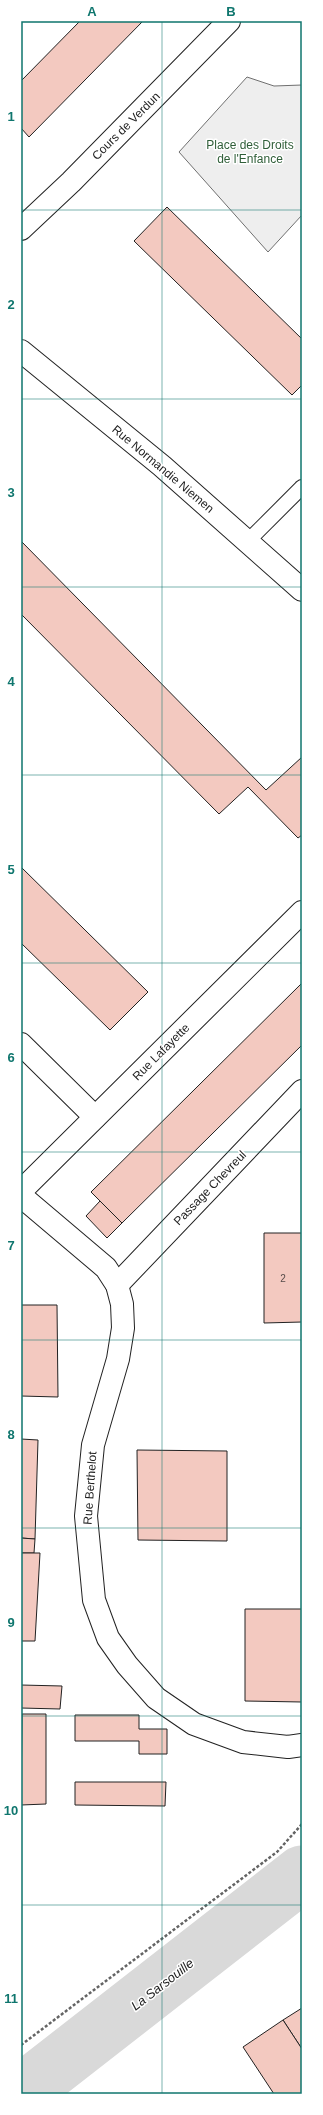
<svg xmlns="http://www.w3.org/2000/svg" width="323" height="2115" font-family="Helvetica,sans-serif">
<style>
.green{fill:#eee;stroke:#6f6f6f}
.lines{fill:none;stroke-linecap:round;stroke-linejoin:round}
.river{stroke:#d9d9d9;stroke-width:57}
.building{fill:#f3c9c0;stroke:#222}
.lane-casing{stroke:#222;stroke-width:16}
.street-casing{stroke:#222;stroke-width:24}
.primary-casing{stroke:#222;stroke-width:24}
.path{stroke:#646464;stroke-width:2.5;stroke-dasharray:3 2;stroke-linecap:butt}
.lane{stroke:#fff;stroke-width:14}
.street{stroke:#fff;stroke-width:22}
.primary{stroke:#fff;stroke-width:22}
.grid{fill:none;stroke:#0f766e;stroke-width:1;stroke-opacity:0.55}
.labels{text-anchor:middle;stroke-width:3;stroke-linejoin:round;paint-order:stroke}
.number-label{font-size:10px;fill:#564c4a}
.street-label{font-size:12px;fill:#222;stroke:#fff}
.park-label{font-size:12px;fill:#2f5e38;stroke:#fff}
.water-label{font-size:13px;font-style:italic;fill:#222;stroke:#fff}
.neatline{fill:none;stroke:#0f766e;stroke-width:1.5}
.grid-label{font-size:13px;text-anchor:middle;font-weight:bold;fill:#0f766e}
</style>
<rect width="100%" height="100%" fill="#fff"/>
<polygon class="green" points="247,77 274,86 302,85 302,215 268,252 179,152"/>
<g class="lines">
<polyline class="river" points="21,2093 302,1874"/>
</g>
<g class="building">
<polygon points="80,21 143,21 29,137 21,128 21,81"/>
<polygon points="167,207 302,339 302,385 292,395 134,241"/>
<polygon points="21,541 266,790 302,757 302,835 298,838 248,787 219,814 21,614"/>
<polygon points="21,867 148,992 110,1030 21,943"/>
<polygon points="302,983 302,1045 122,1223 91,1192"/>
<polygon points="100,1201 122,1223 107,1238 86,1216"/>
<polygon points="264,1233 302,1233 302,1322 264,1323"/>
<polygon points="21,1305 57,1305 58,1397 21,1396"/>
<polygon points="21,1439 38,1440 35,1539 21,1538"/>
<polygon points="137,1450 227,1451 227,1541 138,1540"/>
<polygon points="21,1538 35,1539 34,1553 21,1553"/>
<polygon points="21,1553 40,1553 35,1641 21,1641"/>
<polygon points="245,1609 302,1609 302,1702 245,1701"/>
<polygon points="21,1685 62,1686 60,1709 21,1708"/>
<polygon points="22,1714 46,1714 46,1804 21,1805"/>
<polygon points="75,1715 139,1715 139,1729 167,1729 167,1754 139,1754 139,1741 75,1741"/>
<polygon points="75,1782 166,1782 165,1806 75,1805"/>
<polygon points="302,2008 302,2049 283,2020"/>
<polygon points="283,2020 302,2049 302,2094 274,2094 243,2047"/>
</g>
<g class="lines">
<g class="lane-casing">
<polyline id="lane" points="247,542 302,487"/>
</g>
<g class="street-casing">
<g id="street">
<polyline points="21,351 162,466 302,590"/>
<polyline points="21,1044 95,1117"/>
<polyline points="21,1191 302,912"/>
<polyline points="21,1196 106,1268 117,1285 122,1304 123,1328 118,1359 93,1445 86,1516 94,1600 108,1638 127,1665 156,1698 194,1724 243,1742 288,1747 302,1745"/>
<polyline points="117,1285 302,1091"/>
</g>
</g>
<g class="primary-casing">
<polyline id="primary" points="21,229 71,182 229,21"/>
</g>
<polyline class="path" points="21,2045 277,1852 302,1824"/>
<use href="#lane" class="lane"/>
<use href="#street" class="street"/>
<use href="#primary" class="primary"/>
</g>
<path class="grid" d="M 162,21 L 162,2094M 21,210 L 302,210M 21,399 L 302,399M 21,587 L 302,587M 21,775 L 302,775M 21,963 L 302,963M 21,1152 L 302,1152M 21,1340 L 302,1340M 21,1528 L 302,1528M 21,1716 L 302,1716M 21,1905 L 302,1905"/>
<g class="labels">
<g class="number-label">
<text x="283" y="1282">2</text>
</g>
<g class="street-label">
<text transform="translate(126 126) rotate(-45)" y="4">Cours de Verdun</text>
<text transform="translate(163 469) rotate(40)" y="4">Rue Normandie Niemen</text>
<text transform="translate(161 1052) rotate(-45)" y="4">Rue Lafayette</text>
<text transform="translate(210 1188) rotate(-46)" y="4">Passage Chevreul</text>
<text transform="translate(90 1488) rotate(-86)" y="4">Rue Berthelot</text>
</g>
<g class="park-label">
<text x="250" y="149">Place des Droits<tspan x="250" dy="14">de l'Enfance</tspan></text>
</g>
<g class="water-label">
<text transform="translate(162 1984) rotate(-38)" y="5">La Sarsouille</text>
</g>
</g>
<rect width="323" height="2115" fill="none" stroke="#ffffff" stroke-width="44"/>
<rect x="22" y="22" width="279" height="2071" class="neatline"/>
<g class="grid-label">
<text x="92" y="16">A</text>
<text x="231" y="16">B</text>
<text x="11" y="121">1</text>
<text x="11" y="309">2</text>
<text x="11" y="497">3</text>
<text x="11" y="686">4</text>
<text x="11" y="874">5</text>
<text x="11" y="1062">6</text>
<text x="11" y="1250">7</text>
<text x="11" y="1439">8</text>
<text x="11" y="1627">9</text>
<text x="11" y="1815">10</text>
<text x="11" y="2003">11</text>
</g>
</svg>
